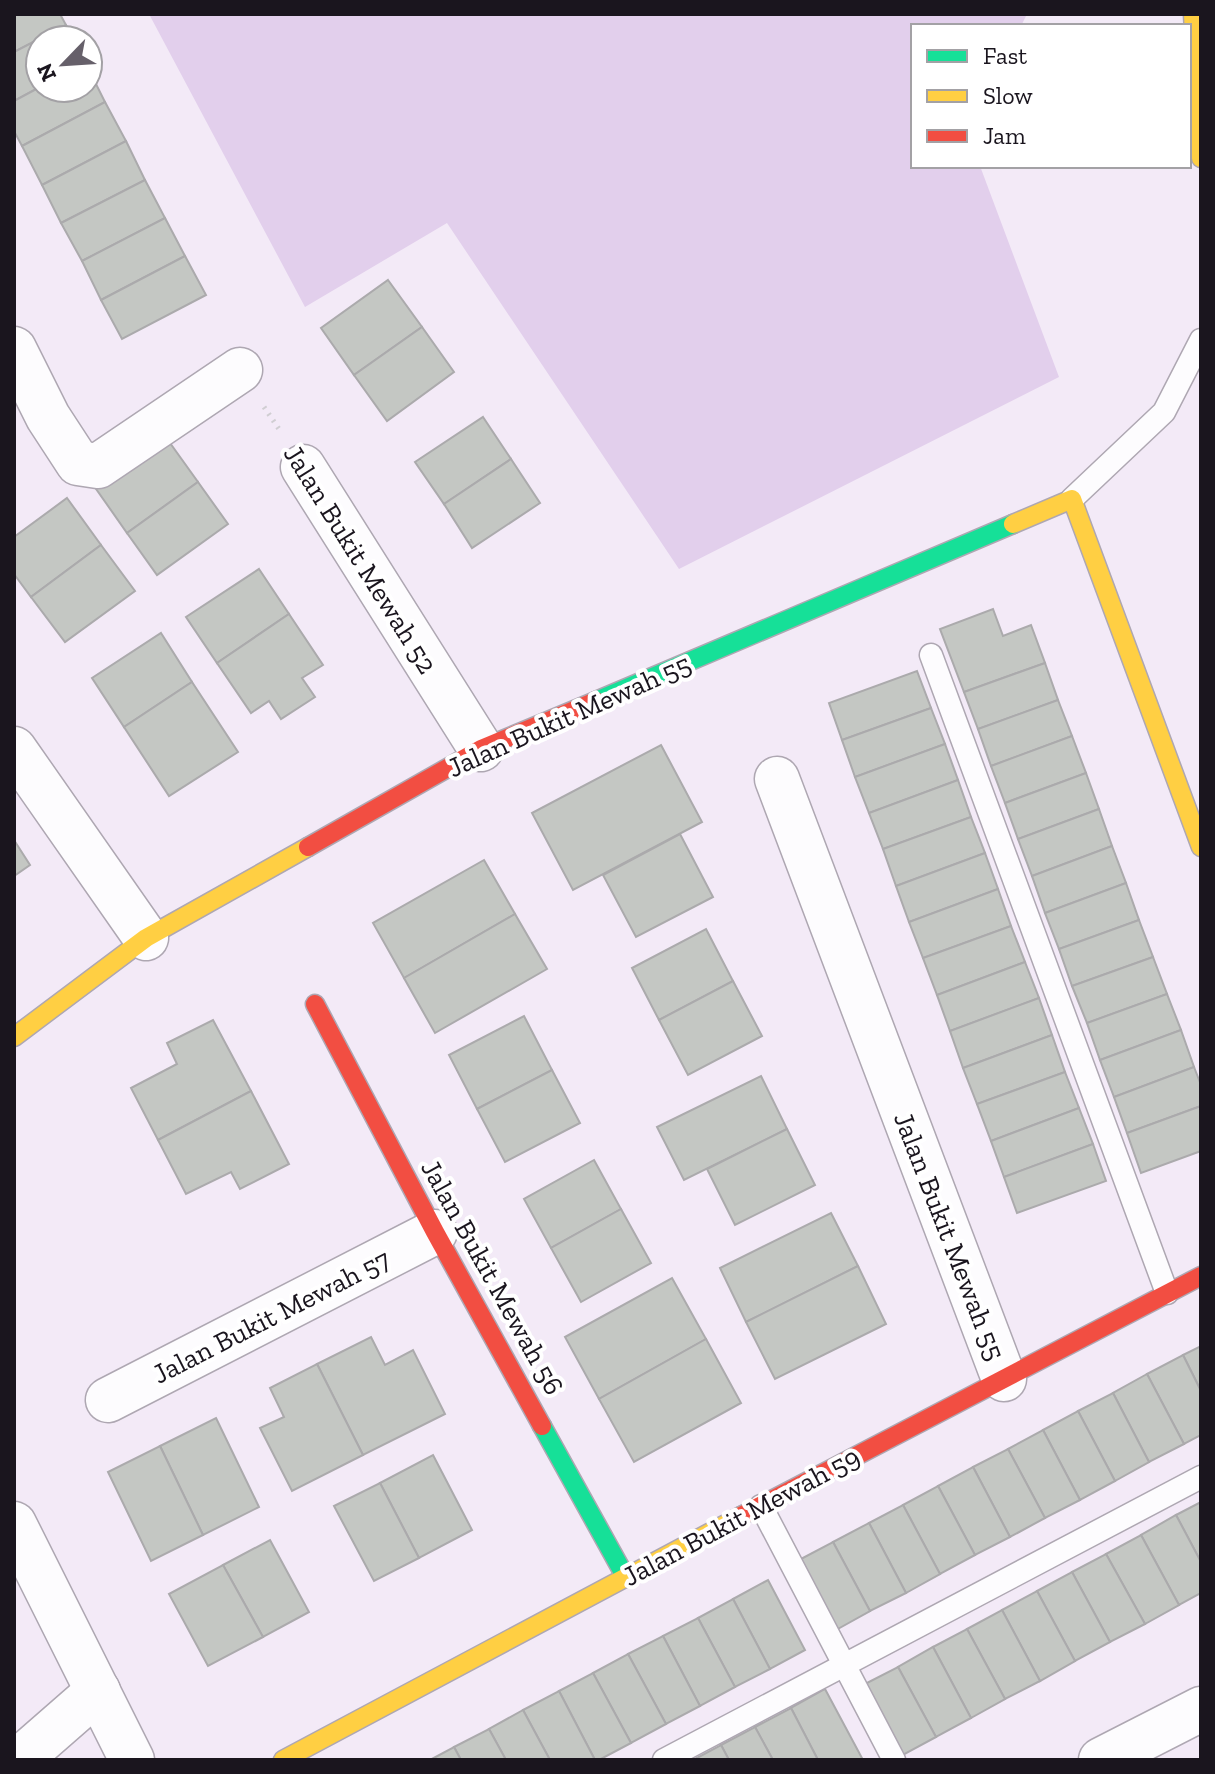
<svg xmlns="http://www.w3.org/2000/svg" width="1215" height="1774" font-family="'Zilla Slab',serif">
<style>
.green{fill:#e2cfec}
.building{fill:#c4c7c3;stroke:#abaaac;stroke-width:2}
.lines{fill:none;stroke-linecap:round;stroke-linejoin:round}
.lane-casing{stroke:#aea7b2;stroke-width:25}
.street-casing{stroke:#aea7b2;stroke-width:47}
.fast-casing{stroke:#aea7b2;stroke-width:21}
.slow-casing{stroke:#aea7b2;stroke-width:21}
.jam-casing{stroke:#aea7b2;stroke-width:21}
.path{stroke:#d0ced2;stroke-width:5;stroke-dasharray:2 6;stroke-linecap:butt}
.lane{stroke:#fdfcfe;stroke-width:22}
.street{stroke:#fdfcfe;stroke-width:44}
.fast{stroke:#16e098;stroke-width:18}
.slow{stroke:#ffcf43;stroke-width:18}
.jam{stroke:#f24e42;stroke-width:18}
.labels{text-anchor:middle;stroke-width:8;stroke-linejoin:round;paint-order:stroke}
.street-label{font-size:28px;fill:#1a151e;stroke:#fff}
</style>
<rect width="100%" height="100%" fill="#f3eaf7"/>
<polygon class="green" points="149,14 1027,14 1021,26 913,26 913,166 980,166 1059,377 679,569 447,223 305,307"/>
<g class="building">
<polygon points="14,14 60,14 66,25 14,52"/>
<polygon points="66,25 73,40 40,40 40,87 14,101 14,52"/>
<polygon points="88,68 105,102 22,146 14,131 14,101 40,87 88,88"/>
<polygon points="105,102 126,141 42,185 22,146"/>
<polygon points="126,141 145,180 61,223 42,185"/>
<polygon points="145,180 165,218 82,261 61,223"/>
<polygon points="165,218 185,256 101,300 82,261"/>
<polygon points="185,256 206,295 122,339 101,300"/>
<polygon points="388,280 422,327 354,375 321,328"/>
<polygon points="422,327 454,372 387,421 354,375"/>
<polygon points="483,417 511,459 444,504 415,462"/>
<polygon points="165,436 198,482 127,533 94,486"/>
<polygon points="511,459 540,503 472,548 444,504"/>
<polygon points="198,482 228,524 157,575 127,533"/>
<polygon points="67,498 101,545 31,597 14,574 14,537"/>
<polygon points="101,545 135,591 65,642 31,597"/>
<polygon points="259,569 289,614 217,663 186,617"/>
<polygon points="993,609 1003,636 1031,625 1045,663 964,692 940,629"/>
<polygon points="289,614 323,665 302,678 315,697 281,719 269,701 251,713 217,663"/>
<polygon points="161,633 192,682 124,727 92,678"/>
<polygon points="1045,663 1058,700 978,729 964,692"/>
<polygon points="917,671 931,708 842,740 829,703"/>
<polygon points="192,682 238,752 169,796 124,727"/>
<polygon points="1058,700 1072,736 991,766 978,729"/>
<polygon points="931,708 945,744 855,777 842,740"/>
<polygon points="1072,736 1086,773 1005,803 991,766"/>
<polygon points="945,744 958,780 869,813 855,777"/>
<polygon points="661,745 702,822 573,890 532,813"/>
<polygon points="1086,773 1099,809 1018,839 1005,803"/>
<polygon points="958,780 971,817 883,849 869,813"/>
<polygon points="1099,809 1112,846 1032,876 1018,839"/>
<polygon points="971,817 985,853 896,886 883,849"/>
<polygon points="680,834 713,897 636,937 603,875"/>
<polygon points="14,840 30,865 14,876"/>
<polygon points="1112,846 1126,883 1045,913 1032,876"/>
<polygon points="985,853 998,889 909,922 896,886"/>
<polygon points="484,860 515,914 404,978 373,923"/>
<polygon points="1126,883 1139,920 1059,949 1045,913"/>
<polygon points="998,889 1011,926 923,958 909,922"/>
<polygon points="515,914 547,969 435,1033 404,978"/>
<polygon points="1139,920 1153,957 1072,986 1059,949"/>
<polygon points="1011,926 1025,962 937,995 923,958"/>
<polygon points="706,929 733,981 659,1020 632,968"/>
<polygon points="1153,957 1167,994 1087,1023 1072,986"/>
<polygon points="1025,962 1039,998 950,1031 937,995"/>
<polygon points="733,981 762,1036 688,1075 659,1020"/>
<polygon points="1167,994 1181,1030 1100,1060 1087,1023"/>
<polygon points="1039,998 1052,1035 963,1068 950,1031"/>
<polygon points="524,1016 552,1070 477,1109 449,1055"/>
<polygon points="213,1020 251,1091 158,1140 131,1088 177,1064 167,1043"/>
<polygon points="1181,1030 1194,1067 1114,1097 1100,1060"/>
<polygon points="1052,1035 1065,1072 977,1104 963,1068"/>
<polygon points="1194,1067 1201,1085 1201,1106 1127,1133 1114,1097"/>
<polygon points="552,1070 580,1123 505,1162 477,1109"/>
<polygon points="1065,1072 1079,1108 991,1141 977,1104"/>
<polygon points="761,1076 787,1129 684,1180 657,1127"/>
<polygon points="251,1091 289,1164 240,1189 231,1172 186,1194 158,1140"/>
<polygon points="1201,1106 1201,1151 1141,1173 1127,1133"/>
<polygon points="1079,1108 1093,1144 1004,1177 991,1141"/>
<polygon points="787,1129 815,1185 735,1225 707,1169"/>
<polygon points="1093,1144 1106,1181 1017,1213 1004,1177"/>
<polygon points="594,1160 621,1209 551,1248 524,1199"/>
<polygon points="621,1209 651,1263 581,1302 551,1248"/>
<polygon points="831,1213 858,1266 746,1322 720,1268"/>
<polygon points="858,1266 886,1324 775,1379 746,1322"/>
<polygon points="672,1278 706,1339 599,1399 565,1337"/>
<polygon points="371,1337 385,1365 413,1350 445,1414 363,1455 317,1364"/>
<polygon points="706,1339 741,1403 634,1462 599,1399"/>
<polygon points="1201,1346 1201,1391 1183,1355"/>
<polygon points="1183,1355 1201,1391 1201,1435 1184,1444 1147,1374"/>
<polygon points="317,1364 363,1455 292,1491 260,1428 284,1417 270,1388"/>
<polygon points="1147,1374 1184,1444 1149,1462 1113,1393"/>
<polygon points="1113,1393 1149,1462 1115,1481 1078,1411"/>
<polygon points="1078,1411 1115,1481 1080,1500 1043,1430"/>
<polygon points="216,1418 259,1507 203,1535 160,1446"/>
<polygon points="1043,1430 1080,1500 1045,1518 1008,1449"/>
<polygon points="160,1446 203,1535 151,1561 108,1472"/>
<polygon points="1008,1449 1045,1518 1010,1537 973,1467"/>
<polygon points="433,1455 472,1530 419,1558 380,1483"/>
<polygon points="973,1467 1010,1537 975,1555 938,1486"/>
<polygon points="380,1483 419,1558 374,1581 334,1506"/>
<polygon points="938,1486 975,1555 940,1574 903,1505"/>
<polygon points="1201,1502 1201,1562 1176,1515"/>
<polygon points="903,1505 940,1574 906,1593 869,1523"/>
<polygon points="1176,1515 1201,1562 1201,1593 1179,1605 1141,1535"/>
<polygon points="869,1523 906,1593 870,1611 833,1542"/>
<polygon points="1141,1535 1179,1605 1145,1624 1106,1554"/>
<polygon points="270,1540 309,1612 263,1637 223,1565"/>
<polygon points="833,1542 870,1611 836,1630 799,1560"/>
<polygon points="1106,1554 1145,1624 1110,1642 1072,1572"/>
<polygon points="223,1565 263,1637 208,1666 169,1594"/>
<polygon points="1072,1572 1110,1642 1075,1661 1037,1591"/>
<polygon points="768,1580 805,1650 770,1669 733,1599"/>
<polygon points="1037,1591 1075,1661 1040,1681 1002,1610"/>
<polygon points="733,1599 770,1669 735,1687 698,1618"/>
<polygon points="1002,1610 1040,1681 1005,1699 967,1629"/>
<polygon points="698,1618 735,1687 700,1706 663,1636"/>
<polygon points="967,1629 1005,1699 971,1718 933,1647"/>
<polygon points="663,1636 700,1706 666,1724 628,1654"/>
<polygon points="933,1647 971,1718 936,1737 898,1667"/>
<polygon points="628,1654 666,1724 631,1743 593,1673"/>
<polygon points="898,1667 936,1737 901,1756 863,1685"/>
<polygon points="593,1673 631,1743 599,1760 595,1760 559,1691"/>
<polygon points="825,1689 863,1760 818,1760 791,1708"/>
<polygon points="559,1691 595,1760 550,1760 523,1710"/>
<polygon points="791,1708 818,1760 773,1760 755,1727"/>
<polygon points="523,1710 550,1760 506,1760 489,1729"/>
<polygon points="755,1727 773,1760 729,1760 721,1745"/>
<polygon points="489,1729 506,1760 461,1760 454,1747"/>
<polygon points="721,1745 729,1760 693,1760"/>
<polygon points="454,1747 461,1760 430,1760"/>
</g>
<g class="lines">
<g class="lane-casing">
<g id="lane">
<polyline points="1072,499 1164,412 1201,340"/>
<polyline points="931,655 1167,1293"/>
<polyline points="761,1506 894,1760"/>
<polyline points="664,1760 1201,1477"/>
</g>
</g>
<g class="street-casing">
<g id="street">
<polyline points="14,349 48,417 78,463 98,466 240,370"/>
<polyline points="303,467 481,749"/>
<polyline points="14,749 146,938"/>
<polyline points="777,779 1004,1379"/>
<polyline points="108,1400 435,1232"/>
<polyline points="14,1524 132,1760"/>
<polyline points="19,1760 98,1691"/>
<polyline points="1101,1760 1201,1709"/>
</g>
</g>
<g class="fast-casing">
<g id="fast">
<polyline points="596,701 1013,524"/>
<polyline points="542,1426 625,1576"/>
</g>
</g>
<g class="slow-casing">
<g id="slow">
<polyline points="1193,14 1201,158"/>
<polyline points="1013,524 1072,499 1201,847"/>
<polyline points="14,1037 146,938 308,847"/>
<polyline points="283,1760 741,1516"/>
</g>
</g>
<g class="jam-casing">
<g id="jam">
<polyline points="308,847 481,749 596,701"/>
<polyline points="315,1004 435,1232 542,1426"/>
<polyline points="741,1516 1201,1276"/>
</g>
</g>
<polyline class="path" points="264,407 281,432"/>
<use href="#lane" class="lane"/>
<use href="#street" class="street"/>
<use href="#fast" class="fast"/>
<use href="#slow" class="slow"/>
<use href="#jam" class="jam"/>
</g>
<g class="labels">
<g class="street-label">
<text transform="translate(361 559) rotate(58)" y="10">Jalan Bukit Mewah 52</text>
<text transform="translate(569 715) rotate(-24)" y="10">Jalan Bukit Mewah 55</text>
<text transform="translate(950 1236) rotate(69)" y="10">Jalan Bukit Mewah 55</text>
<text transform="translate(493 1277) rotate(61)" y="10">Jalan Bukit Mewah 56</text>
<text transform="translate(271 1316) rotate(-27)" y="10">Jalan Bukit Mewah 57</text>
<text transform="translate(741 1516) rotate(-28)" y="10">Jalan Bukit Mewah 59</text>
</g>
</g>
<rect width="1215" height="1774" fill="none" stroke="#1a151e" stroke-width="32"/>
<rect x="911" y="24" width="280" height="144" fill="#ffffff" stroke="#a3a1a5" stroke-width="2"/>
<rect x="927" y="50" width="40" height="12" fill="#16e098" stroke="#a3a1a5" stroke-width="2"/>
<text x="983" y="64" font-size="24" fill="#1a151e">Fast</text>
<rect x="927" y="90" width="40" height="12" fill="#ffcf43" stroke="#a3a1a5" stroke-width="2"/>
<text x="983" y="104" font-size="24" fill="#1a151e">Slow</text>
<rect x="927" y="130" width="40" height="12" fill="#f24e42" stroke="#a3a1a5" stroke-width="2"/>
<text x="983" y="144" font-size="24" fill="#1a151e">Jam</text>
<g transform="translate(64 64) rotate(245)"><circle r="38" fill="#ffffff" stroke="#a3a1a5" stroke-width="2"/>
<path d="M0-6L14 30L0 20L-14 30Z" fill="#66606a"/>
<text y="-12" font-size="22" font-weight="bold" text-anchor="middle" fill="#1a151e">N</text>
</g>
</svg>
